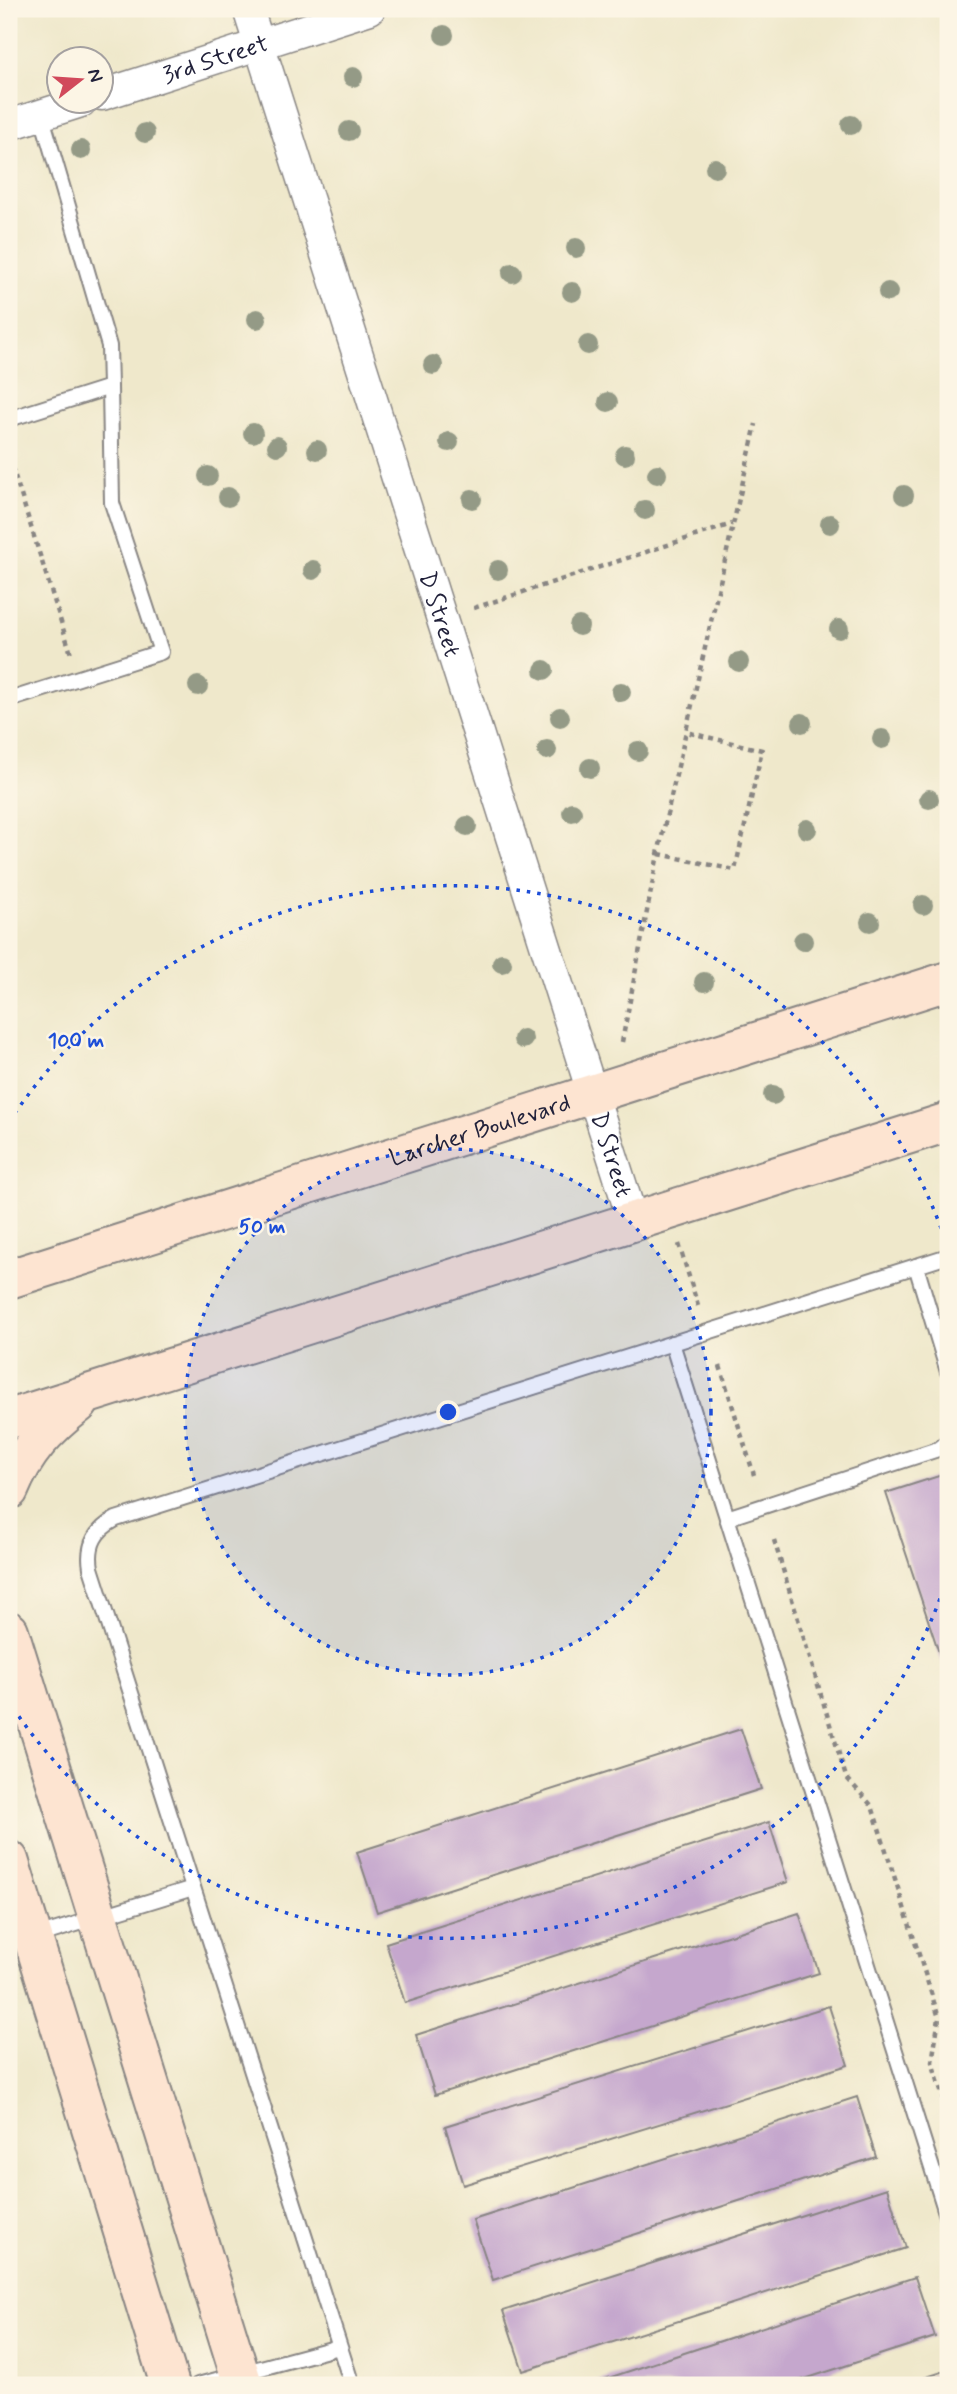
<svg xmlns="http://www.w3.org/2000/svg" width="957" height="2394" font-family="Mynerve,sans-serif">
<style>
.building{fill:#c5a7cd}
.lines{fill:none;stroke-linecap:round;stroke-linejoin:round}
.service-casing{stroke:#888583;stroke-width:18}
.minor-casing{stroke:#888583;stroke-width:33}
.secondary-casing{stroke:#888583;stroke-width:42}
.path{stroke:#888583;stroke-width:4.5;stroke-dasharray:5 5;stroke-linecap:butt}
.service{stroke:#fff;stroke-width:14}
.minor{stroke:#fff;stroke-width:30}
.secondary{stroke:#fde4d1;stroke-width:38}
.tree{fill:#949a86}
.ring{fill:none;stroke:#1d4ed8;stroke-width:3.5;stroke-dasharray:3.5 7}
.labels{text-anchor:middle;stroke-width:5;stroke-linejoin:round;paint-order:stroke}
.street-label{font-size:24px;fill:#22223b;stroke:#fcf5e5}
.centre{fill:#1d4ed8;stroke:#fcf5e5;stroke-width:3.5}
.ring-label{font-size:21px;text-anchor:middle;font-weight:bold;fill:#1d4ed8;stroke:#fcf5e5;stroke-width:5;stroke-linejoin:round;paint-order:stroke}
</style>
<rect width="100%" height="100%" fill="#fcf5e5"/>
<filter id="ink" filterUnits="userSpaceOnUse"><feTurbulence type="fractalNoise" baseFrequency=".0143" numOctaves="2"/><feDisplacementMap in="SourceGraphic" scale="14" xChannelSelector="R" yChannelSelector="G"/><feConvolveMatrix kernelMatrix="1 2 1 2 8 2 1 2 1" color-interpolation-filters="sRGB"/></filter>
<filter id="wash" filterUnits="userSpaceOnUse"><feTurbulence type="fractalNoise" baseFrequency=".00686" numOctaves="4" result="noise"/><feDisplacementMap in="SourceGraphic" scale="28" xChannelSelector="R" yChannelSelector="G"/><feGaussianBlur stdDeviation="1.57" result="paint"/><feColorMatrix in="noise" values="0 0 0 0 0 0 0 0 0 0 0 0 0 0 0 0 0 1.4 0 .05"/><feComposite in="paint" operator="in"/></filter>
<g filter="url(#wash)">
<rect width="100%" height="100%" fill="#efe8cb"/>
<g id="blocks">
<g class="building">
<polygon points="948,1473 948,1680 886,1493"/>
<polygon points="741,1729 761,1789 377,1912 357,1852"/>
<polygon points="769,1822 788,1882 405,2003 386,1943"/>
<polygon points="799,1913 819,1973 435,2095 416,2035"/>
<polygon points="829,2006 848,2065 463,2185 445,2126"/>
<polygon points="857,2097 876,2157 493,2280 473,2220"/>
<polygon points="887,2188 906,2248 523,2371 503,2311"/>
<polygon points="915,2277 935,2337 786,2385 587,2385"/>
<polygon points="945,2371 948,2385 902,2385"/>
</g>
</g>
</g>
<g filter="url(#ink)">
<use href="#blocks" fill-opacity="0" stroke="#888583" stroke-width="2"/>
<g class="lines">
<g class="service-casing">
<g id="service">
<polyline points="9,419 110,387 109,346 41,114"/>
<polyline points="9,700 161,652 112,503 110,387"/>
<polyline points="916,1266 948,1372"/>
<polyline points="672,1343 948,2219"/>
<polyline points="727,1518 938,1449 948,1441"/>
<polyline points="34,1937 193,1888"/>
<polyline points="198,2385 339,2347"/>
<path d="M 352,2385 L 91,1568 C 87,1545 95,1530 116,1519 L 948,1256"/>
</g>
</g>
<g class="minor-casing">
<g id="minor">
<path id="s1" d="M 248,9 L 633,1221"/>
<path id="s2" d="M 102,95 L 370,9"/>
<polyline points="9,125 81,102"/>
</g>
</g>
<g class="secondary-casing">
<g id="secondary">
<path id="s3" d="M 9,1279 L 948,981"/>
<polyline points="9,1419 948,1122"/>
<path d="M 9,1490 C 25,1451 46,1429 79,1403"/>
<polyline points="9,1631 243,2385"/>
<polyline points="9,1860 170,2385"/>
</g>
</g>
<g class="path">
<polyline points="9,457 72,657"/>
<polyline points="474,608 732,524"/>
<polyline points="659,854 735,870 762,750 686,732"/>
<polyline points="622,1042 658,854 756,424"/>
<polyline points="679,1244 698,1306"/>
<polyline points="720,1366 754,1475"/>
<polyline points="774,1540 846,1777 872,1806 939,2018 932,2062 948,2112"/>
</g>
<use href="#service" class="service"/>
<use href="#minor" class="minor"/>
<use href="#secondary" class="secondary"/>
</g>
<g class="tree">
<circle cx="444" cy="35" r="10"/>
<circle cx="353" cy="77" r="10"/>
<circle cx="851" cy="125" r="10"/>
<circle cx="349" cy="131" r="10"/>
<circle cx="145" cy="133" r="10"/>
<circle cx="81" cy="150" r="10"/>
<circle cx="715" cy="168" r="10"/>
<circle cx="576" cy="248" r="10"/>
<circle cx="512" cy="273" r="10"/>
<circle cx="572" cy="292" r="10"/>
<circle cx="888" cy="292" r="10"/>
<circle cx="257" cy="319" r="10"/>
<circle cx="588" cy="345" r="10"/>
<circle cx="433" cy="365" r="10"/>
<circle cx="608" cy="402" r="10"/>
<circle cx="253" cy="433" r="10"/>
<circle cx="449" cy="442" r="10"/>
<circle cx="277" cy="446" r="10"/>
<circle cx="317" cy="450" r="10"/>
<circle cx="625" cy="455" r="10"/>
<circle cx="657" cy="474" r="10"/>
<circle cx="208" cy="476" r="10"/>
<circle cx="904" cy="495" r="10"/>
<circle cx="228" cy="497" r="10"/>
<circle cx="472" cy="499" r="10"/>
<circle cx="645" cy="510" r="10"/>
<circle cx="830" cy="524" r="10"/>
<circle cx="313" cy="570" r="10"/>
<circle cx="498" cy="570" r="10"/>
<circle cx="579" cy="626" r="10"/>
<circle cx="839" cy="629" r="10"/>
<circle cx="739" cy="662" r="10"/>
<circle cx="544" cy="670" r="10"/>
<circle cx="198" cy="686" r="10"/>
<circle cx="621" cy="692" r="10"/>
<circle cx="560" cy="717" r="10"/>
<circle cx="802" cy="723" r="10"/>
<circle cx="882" cy="739" r="10"/>
<circle cx="547" cy="750" r="10"/>
<circle cx="638" cy="751" r="10"/>
<circle cx="590" cy="768" r="10"/>
<circle cx="929" cy="799" r="10"/>
<circle cx="572" cy="812" r="10"/>
<circle cx="467" cy="826" r="10"/>
<circle cx="807" cy="829" r="10"/>
<circle cx="923" cy="905" r="10"/>
<circle cx="870" cy="922" r="10"/>
<circle cx="803" cy="941" r="10"/>
<circle cx="502" cy="963" r="10"/>
<circle cx="704" cy="982" r="10"/>
<circle cx="523" cy="1039" r="10"/>
<circle cx="773" cy="1095" r="10"/>
</g>
</g>
<circle cx="448" cy="1412" r="263" fill="#1d4ed8" fill-opacity=".12"/>
<g class="ring">
<circle cx="448" cy="1412" r="263"/>
<path d="M947 1579A526 526 0 0 1 9 1702M9 1122A526 526 0 0 1 947 1245"/>
</g>
<g class="labels">
<g class="street-label">
<text dy="8" stroke="none"><textPath href="#s2" startOffset="119">3rd Street</textPath></text>
<text dy="8" stroke="none"><textPath href="#s1" startOffset="635">D Street</textPath></text>
<text dy="8" stroke="none"><textPath href="#s3" startOffset="494">Larcher Boulevard</textPath></text>
<text dy="8" stroke="none"><textPath href="#s1" startOffset="1202">D Street</textPath></text>
</g>
</g>
<circle cx="448" cy="1412" r="10" class="centre"/>
<g class="ring-label">
<text x="76" y="1047">100 m</text>
<text x="262" y="1233">50 m</text>
</g>
<rect width="957" height="2394" fill="none" stroke="#fcf5e5" stroke-width="35"/>
<g transform="translate(80 80) rotate(73)"><circle r="33" fill="#fcf5e5" stroke="#a5a1a1" stroke-width="2"/>
<path d="M0-5L12 26L0 18L-12 26Z" fill="#d1495b"/>
<text y="-10" font-size="19" font-weight="bold" text-anchor="middle" fill="#22223b">N</text>
</g>
</svg>
